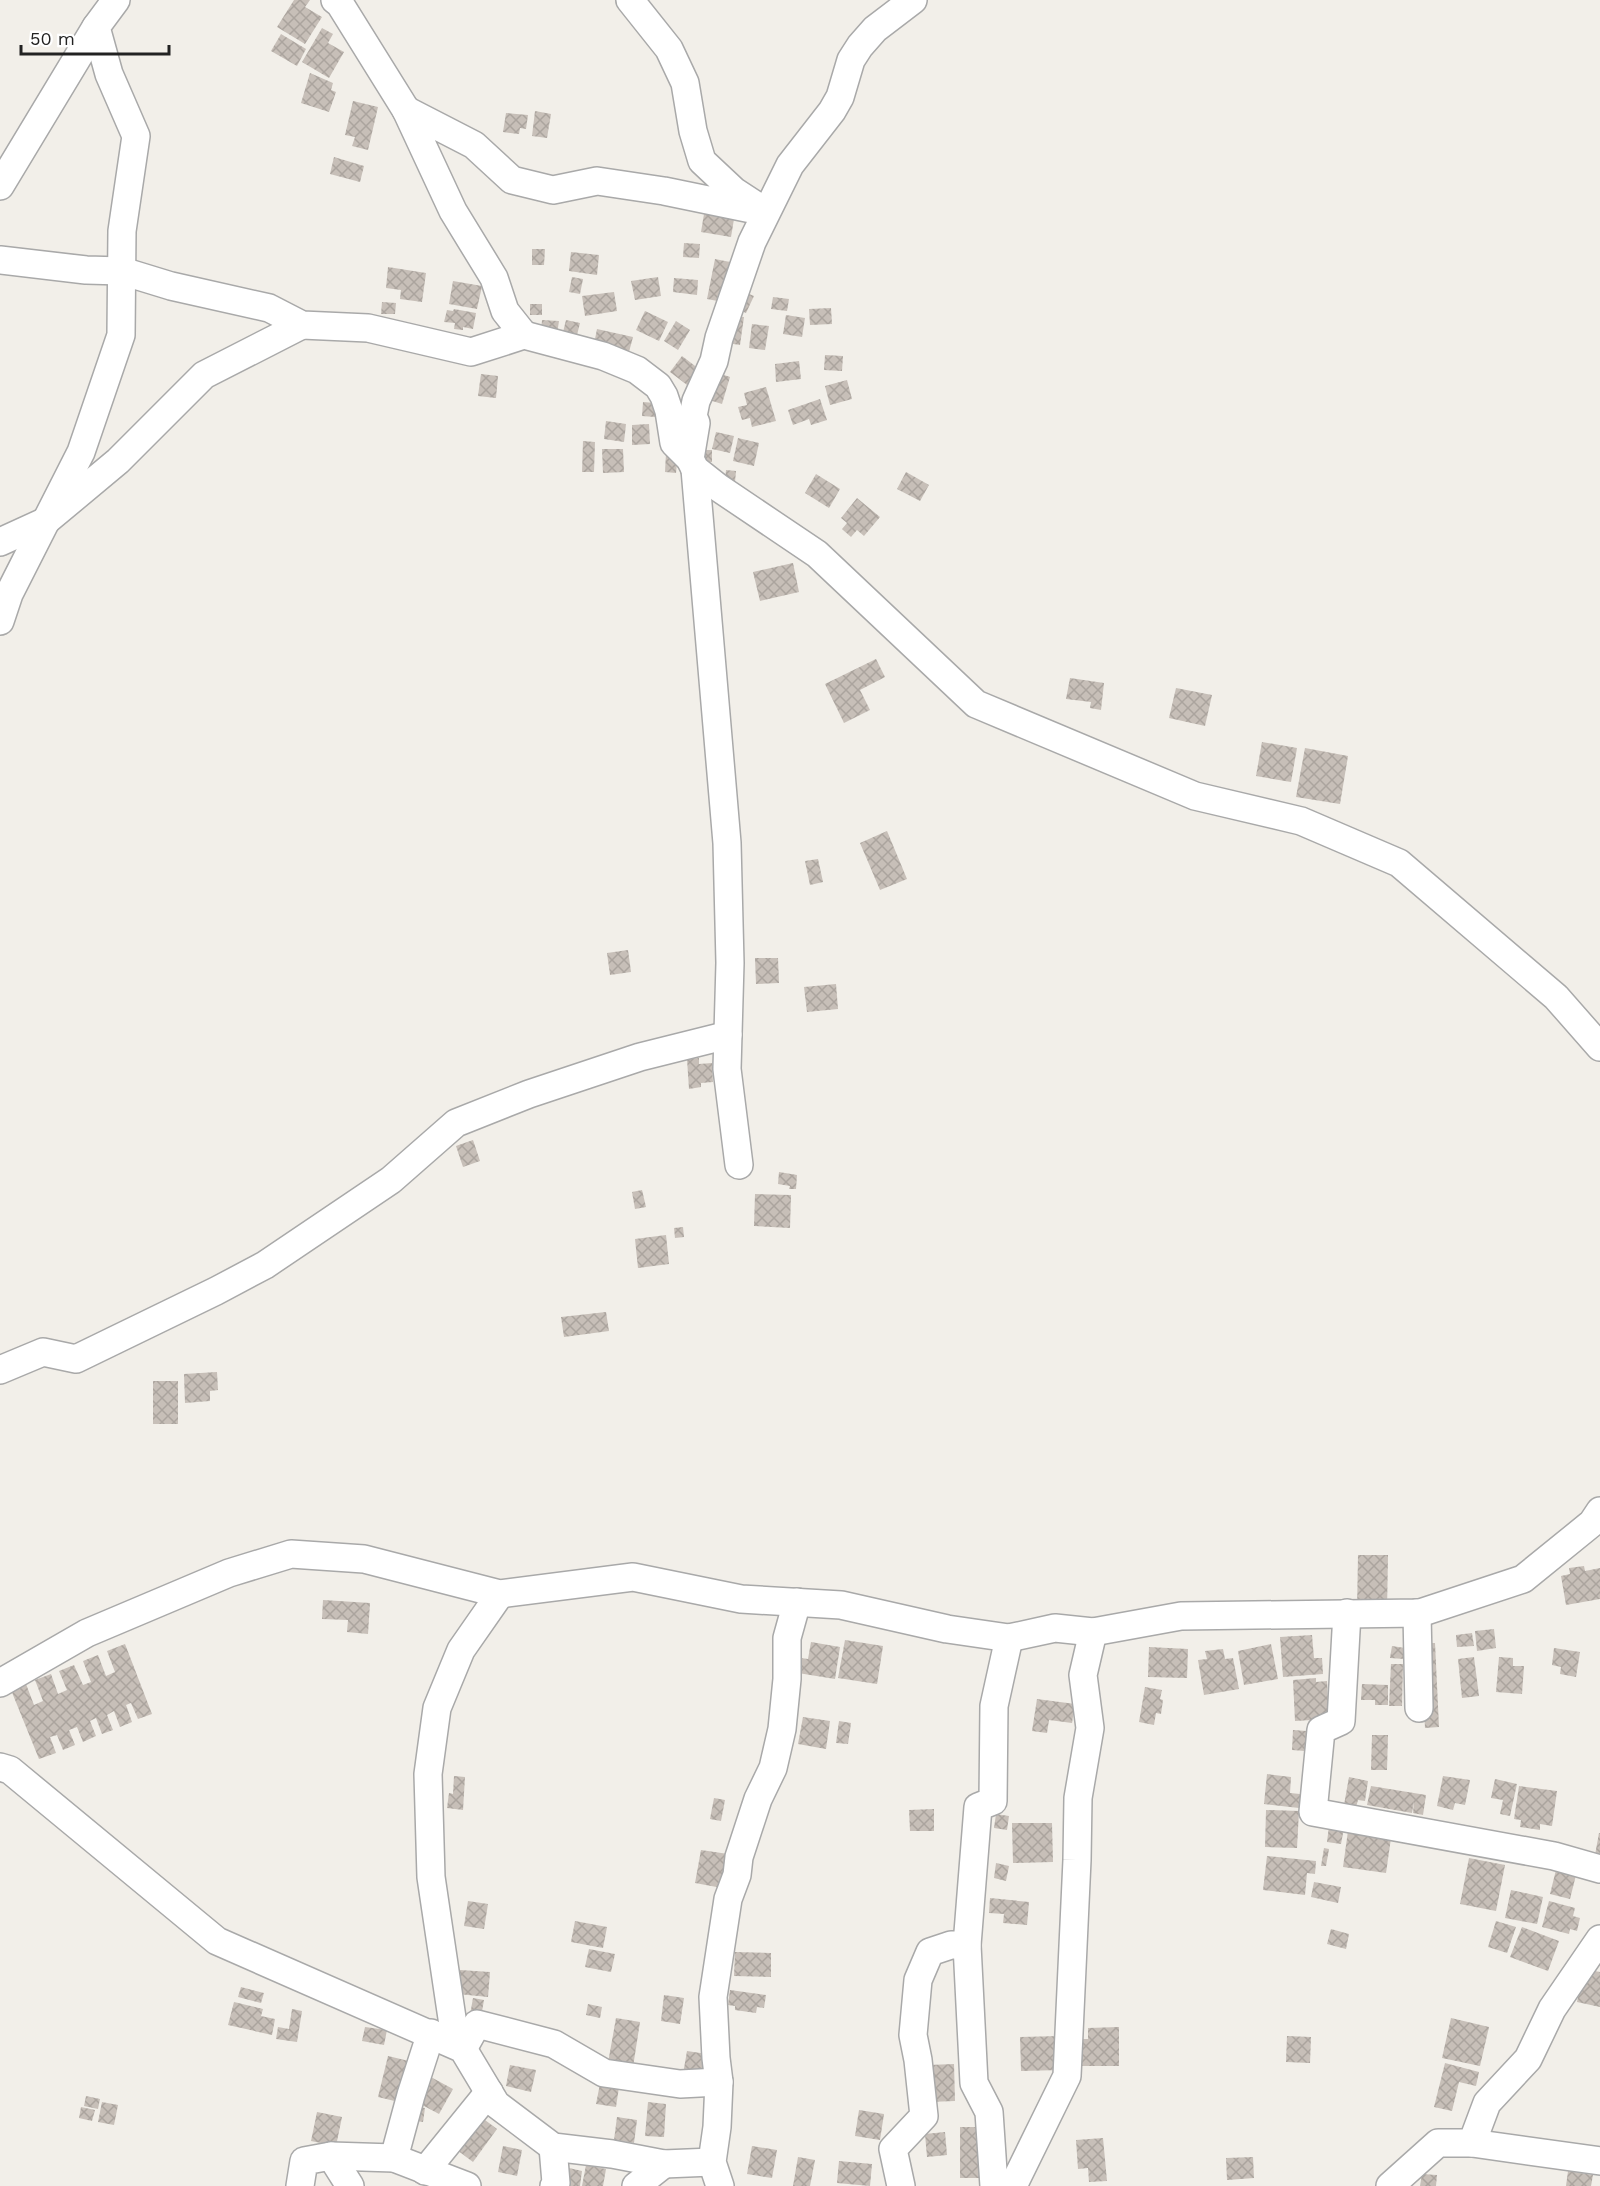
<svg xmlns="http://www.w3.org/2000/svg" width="1600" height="2186" font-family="'Work Sans',sans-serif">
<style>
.building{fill:url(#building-cross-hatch)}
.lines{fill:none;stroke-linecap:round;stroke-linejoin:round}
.minor-casing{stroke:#a9a9a9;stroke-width:30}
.minor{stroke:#fff;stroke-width:27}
</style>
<defs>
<pattern id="building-cross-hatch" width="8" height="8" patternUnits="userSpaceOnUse" patternTransform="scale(1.5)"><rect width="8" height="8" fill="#c7bfb8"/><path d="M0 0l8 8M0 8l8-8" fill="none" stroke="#aba49e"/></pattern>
</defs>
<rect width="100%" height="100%" fill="#f2efe9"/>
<g class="building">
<polygon points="294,0 310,0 305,7 322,17 305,44 277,27"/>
<polygon points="322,28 333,34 328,43 344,52 329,78 302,62"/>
<polygon points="281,34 306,49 297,66 271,51"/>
<polygon points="310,73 333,83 331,90 336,92 329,112 301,103"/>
<polygon points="353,101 378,107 368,150 352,146 355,137 345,135"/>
<polygon points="535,111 551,114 547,138 532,136"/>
<polygon points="506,113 528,115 526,129 520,128 519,134 503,132"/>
<polygon points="334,157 364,166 360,182 330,174"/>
<polygon points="704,214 734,219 731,237 701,232"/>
<polygon points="684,243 700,244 699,258 683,257"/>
<polygon points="532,249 545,249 544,265 532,265"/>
<polygon points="571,252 599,255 597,275 569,271"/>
<polygon points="715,259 735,263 728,303 707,299"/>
<polygon points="388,267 426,273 422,302 400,299 401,290 386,288"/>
<polygon points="572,277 583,279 580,294 569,292"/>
<polygon points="658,277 661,296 635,300 631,281"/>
<polygon points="674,278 698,280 697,295 673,292"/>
<polygon points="453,281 482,286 477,309 449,304"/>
<polygon points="742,291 754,296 746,313 735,308"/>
<polygon points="614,292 617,311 585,316 582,296"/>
<polygon points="773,297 789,299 787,311 771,309"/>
<polygon points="382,302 396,303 395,314 381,314"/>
<rect x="530" y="304" width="12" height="11"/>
<polygon points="831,308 832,324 810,325 809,309"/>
<polygon points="454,309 476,313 473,329 463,327 463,330 454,329 455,323 444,322 447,310 453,311"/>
<polygon points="645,311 668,322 659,341 636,330"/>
<polygon points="786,315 805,318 802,337 783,334"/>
<polygon points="730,316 744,317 740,345 727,343"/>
<polygon points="542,320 559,321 557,334 541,333"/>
<polygon points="566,320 580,323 576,339 562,336"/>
<polygon points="676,321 690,330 678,350 664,341"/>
<polygon points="752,324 769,326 765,350 749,348"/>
<polygon points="597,329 633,337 629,352 594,344"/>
<polygon points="825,355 843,356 842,371 824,370"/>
<polygon points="682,356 703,372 691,388 670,372"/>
<polygon points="799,361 801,379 776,382 775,364"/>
<polygon points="715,372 730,377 722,404 706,399"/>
<polygon points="481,374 498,376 496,398 478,396"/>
<polygon points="847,380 852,399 830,405 825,386"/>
<polygon points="766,387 776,421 752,427 750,418 742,420 738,407 747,405 744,393"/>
<polygon points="820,399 827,420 811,425 809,419 793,425 788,410"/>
<polygon points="643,402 655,403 655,417 642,416"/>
<polygon points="606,421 626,424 624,442 604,439"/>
<polygon points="649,424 650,444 632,445 632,425"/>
<polygon points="716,432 734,436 730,453 712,449"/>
<polygon points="738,438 759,443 754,466 733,461"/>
<polygon points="583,441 595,442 594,472 582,472"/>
<polygon points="602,449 623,449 624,472 603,473"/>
<polygon points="702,450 712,450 712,462 703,462"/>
<polygon points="666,453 678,454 676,473 665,472"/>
<polygon points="726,470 736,471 735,482 725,482"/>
<polygon points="906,472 929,485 920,501 897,489"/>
<polygon points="816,474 840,489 829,508 805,493"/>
<polygon points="857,498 880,517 864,536 857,530 851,537 842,529 847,523 841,518"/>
<polygon points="793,563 799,592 760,601 753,572"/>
<polygon points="876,659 885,677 860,690 870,710 844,723 825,684"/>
<polygon points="1070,678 1104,683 1101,710 1090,708 1091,702 1066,699"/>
<polygon points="1176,688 1212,695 1205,726 1169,718"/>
<polygon points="1262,742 1297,748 1291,782 1256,776"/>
<polygon points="1305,748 1348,756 1340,804 1296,797"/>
<polygon points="887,831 907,879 880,890 860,843"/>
<polygon points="818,859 823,882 810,885 805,861"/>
<polygon points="628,950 631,972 610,975 607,953"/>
<polygon points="755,958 778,958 779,983 756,984"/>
<polygon points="836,984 838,1009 807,1012 804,987"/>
<polygon points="699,1058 699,1064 712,1063 713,1082 701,1083 701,1087 689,1089 687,1059"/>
<polygon points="473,1140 480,1161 463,1167 456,1146"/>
<polygon points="779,1172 797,1175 796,1189 789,1189 790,1186 778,1184"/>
<polygon points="642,1190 646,1207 635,1209 632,1192"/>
<polygon points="755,1194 791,1195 790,1228 754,1226"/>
<polygon points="683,1227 684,1237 675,1238 674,1228"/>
<polygon points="666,1235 669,1264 638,1268 635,1239"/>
<polygon points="606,1312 609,1331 564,1337 561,1317"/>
<polygon points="217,1372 218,1390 210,1391 210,1401 185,1403 184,1374"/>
<rect x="153" y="1381" width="25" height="43"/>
<polygon points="1358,1555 1388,1555 1387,1611 1357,1611"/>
<polygon points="1584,1566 1585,1571 1600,1568 1600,1599 1566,1605 1561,1576 1570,1574 1569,1568"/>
<polygon points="323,1600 370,1603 368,1634 347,1632 348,1620 322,1619"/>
<polygon points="1494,1629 1496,1648 1477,1651 1475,1631"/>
<polygon points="1472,1633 1474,1646 1457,1647 1456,1635"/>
<polygon points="1312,1635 1314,1658 1322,1658 1323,1674 1283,1677 1280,1637"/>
<polygon points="845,1640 883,1646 877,1684 838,1678"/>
<polygon points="811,1642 840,1647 835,1679 798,1673 801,1658 808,1659"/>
<polygon points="1421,1643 1435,1643 1439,1727 1425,1728"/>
<polygon points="125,1644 152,1714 138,1719 131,1703 126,1705 132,1722 120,1727 114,1711 107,1715 113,1730 102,1734 96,1718 90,1721 96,1736 83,1742 77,1727 69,1730 75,1745 63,1750 57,1735 50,1737 56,1753 39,1759 11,1690 26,1684 34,1705 43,1701 35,1680 51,1674 58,1694 67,1690 59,1671 74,1665 83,1685 91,1682 83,1661 98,1655 106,1676 115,1672 107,1651"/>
<polygon points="1271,1644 1278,1679 1244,1685 1238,1651"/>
<polygon points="1392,1646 1405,1648 1404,1659 1390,1658"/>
<polygon points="1149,1647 1188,1649 1187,1678 1148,1677"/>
<polygon points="1554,1648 1580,1652 1576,1677 1560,1674 1561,1667 1552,1665"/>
<polygon points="1223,1649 1225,1659 1233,1658 1239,1689 1204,1695 1198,1660 1207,1659 1205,1651"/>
<polygon points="1474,1657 1479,1696 1462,1698 1458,1659"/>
<polygon points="1499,1657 1513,1658 1513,1666 1524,1666 1522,1694 1496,1692"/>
<polygon points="1391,1664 1403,1664 1402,1706 1389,1706"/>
<polygon points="1316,1678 1316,1682 1327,1681 1329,1719 1295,1721 1293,1680"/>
<polygon points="1362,1684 1388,1685 1388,1705 1375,1705 1375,1700 1361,1700"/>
<polygon points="1145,1687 1162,1690 1160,1699 1163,1700 1161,1714 1156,1713 1154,1725 1139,1722"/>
<polygon points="1037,1699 1075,1704 1072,1723 1049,1720 1047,1733 1032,1731"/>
<polygon points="803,1717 830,1721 826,1749 798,1744"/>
<polygon points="839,1721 851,1723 848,1744 836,1743"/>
<polygon points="1293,1730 1307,1731 1305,1751 1292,1750"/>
<polygon points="1372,1735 1388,1735 1387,1770 1371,1770"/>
<polygon points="1267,1774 1291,1777 1290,1793 1310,1795 1308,1809 1264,1804"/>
<polygon points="454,1776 465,1777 463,1810 447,1808 449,1793 453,1794"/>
<polygon points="1443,1776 1470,1780 1465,1805 1455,1803 1453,1810 1437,1806"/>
<polygon points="1349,1777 1368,1781 1365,1801 1358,1800 1356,1807 1344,1805"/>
<polygon points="1495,1779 1517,1784 1510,1816 1500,1814 1503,1800 1491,1798"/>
<polygon points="1371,1786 1426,1795 1423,1815 1413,1813 1414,1801 1412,1813 1367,1805"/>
<polygon points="1519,1786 1557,1791 1552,1826 1540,1824 1540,1830 1520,1827 1521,1820 1514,1819"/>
<polygon points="714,1798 725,1800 721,1821 710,1819"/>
<polygon points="934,1809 934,1831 910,1831 909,1810"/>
<polygon points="1266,1810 1299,1811 1297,1848 1265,1847"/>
<polygon points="996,1814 1009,1816 1007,1830 994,1828"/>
<polygon points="1012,1823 1052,1823 1053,1862 1013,1863"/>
<polygon points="1329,1826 1344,1828 1341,1844 1327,1842"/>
<polygon points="1348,1831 1391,1838 1386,1873 1343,1867"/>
<polygon points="1599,1833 1600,1833 1600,1856 1595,1855"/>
<polygon points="1324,1848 1329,1849 1326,1866 1321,1866"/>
<polygon points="701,1850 728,1854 722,1888 695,1883"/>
<polygon points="1267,1856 1316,1861 1315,1874 1307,1873 1305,1895 1263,1890"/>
<polygon points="1469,1858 1505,1865 1496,1911 1460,1904"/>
<polygon points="996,1863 1009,1866 1006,1881 994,1878"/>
<polygon points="1556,1870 1576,1875 1570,1899 1550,1894"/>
<polygon points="1314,1882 1341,1887 1338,1903 1311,1897"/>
<polygon points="1511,1890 1543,1897 1537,1924 1505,1918"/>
<polygon points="990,1898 1029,1902 1027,1925 1003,1923 1004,1914 989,1913"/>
<polygon points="468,1901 488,1904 484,1929 464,1926"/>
<polygon points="1549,1901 1575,1908 1573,1916 1580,1918 1577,1931 1570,1929 1569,1934 1542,1927"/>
<polygon points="575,1921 607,1927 603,1948 571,1942"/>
<polygon points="1496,1921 1516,1927 1507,1953 1488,1947"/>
<polygon points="1522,1927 1559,1941 1548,1971 1510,1957"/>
<polygon points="1331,1929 1349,1934 1346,1949 1327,1944"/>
<polygon points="589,1949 615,1954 611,1972 585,1967"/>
<polygon points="735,1952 771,1953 771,1977 734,1976"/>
<polygon points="1584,1969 1600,1972 1600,2007 1577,2002"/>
<polygon points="460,1970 490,1972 488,1997 458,1994"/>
<polygon points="241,1987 264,1993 261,2003 238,1997"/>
<polygon points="730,1990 766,1995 764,2008 757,2007 756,2013 735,2010 735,2006 728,2005"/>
<polygon points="664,1995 684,1998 680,2024 661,2021"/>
<polygon points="473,1998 484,2000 481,2017 470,2015"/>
<polygon points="234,2002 263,2009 261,2016 275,2019 272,2035 228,2025"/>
<polygon points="588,2004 602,2007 600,2018 586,2015"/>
<polygon points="292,2009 302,2011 297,2042 276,2039 278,2027 289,2029"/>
<polygon points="616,2018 640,2022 633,2067 608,2063"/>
<polygon points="1451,2018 1489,2027 1480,2066 1442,2058"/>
<polygon points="365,2027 387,2030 384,2045 362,2041"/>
<polygon points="1119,2027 1119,2066 1081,2066 1081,2039 1088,2039 1088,2028"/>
<polygon points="1060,2036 1061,2070 1021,2071 1020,2037"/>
<polygon points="1287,2036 1311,2037 1310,2063 1286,2062"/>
<polygon points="687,2051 707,2054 703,2077 683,2074"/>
<polygon points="388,2056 417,2063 407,2104 378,2097"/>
<polygon points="1445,2063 1479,2072 1476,2086 1459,2082 1452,2111 1434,2107"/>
<polygon points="954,2064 955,2101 929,2102 928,2065"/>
<polygon points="510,2065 536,2070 531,2092 506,2086"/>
<polygon points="427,2075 453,2089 439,2114 413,2100"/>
<polygon points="600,2084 619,2087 616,2107 596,2104"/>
<polygon points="86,2096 100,2099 98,2109 84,2106"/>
<polygon points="102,2102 118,2105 114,2125 98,2122"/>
<polygon points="648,2102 666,2104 664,2137 645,2136"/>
<polygon points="412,2106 425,2108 423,2122 410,2120"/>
<polygon points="81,2107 95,2110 92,2121 79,2118"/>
<polygon points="859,2110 884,2114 880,2140 855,2136"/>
<polygon points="317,2112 342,2117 336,2146 311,2141"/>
<polygon points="481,2117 497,2129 473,2162 457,2150"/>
<polygon points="617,2117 637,2120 634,2143 614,2140"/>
<rect x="960" y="2127" width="20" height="51"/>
<polygon points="945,2132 947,2155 927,2157 925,2134"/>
<polygon points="1103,2138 1107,2181 1089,2182 1088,2168 1078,2169 1076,2140"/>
<polygon points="503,2146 522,2150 517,2176 498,2172"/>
<polygon points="752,2146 777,2150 772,2178 747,2174"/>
<polygon points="798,2157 815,2160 810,2186 793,2186"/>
<polygon points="1253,2157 1254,2178 1227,2180 1226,2158"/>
<polygon points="839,2161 872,2164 870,2186 837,2183"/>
<polygon points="586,2165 606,2169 603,2186 582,2186"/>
<polygon points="569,2168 582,2171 580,2186 566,2186"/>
<polygon points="1568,2171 1593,2175 1591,2186 1566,2186"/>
<polygon points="1422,2174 1437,2175 1436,2186 1420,2186"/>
</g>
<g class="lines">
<g class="minor-casing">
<g id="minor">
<polyline points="335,0 340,4 406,110"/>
<polyline points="0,186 96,27"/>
<polyline points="0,260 86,270 122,271 171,286 269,308 302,325 368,328 471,352 524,335 603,356 637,370 658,386 664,396 669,411 674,443 690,459 695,469 719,488 817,554 976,704 1195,796 1301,821 1399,863 1556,997 1600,1047"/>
<polyline points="524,335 505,311 494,278 453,211 406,110 474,145 512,180 553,190 597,181 664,191 766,212 734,191 702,161 693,131 685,83 669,49 630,0"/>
<polyline points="690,459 696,423 693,416 696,401 714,361 719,338 752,242 790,165 832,111 840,97 851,60 860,46 875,29 913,0"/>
<polyline points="695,469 727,843 730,963 727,1069 739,1165"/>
<polyline points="0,542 46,521 118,461 204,375 302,325"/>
<polyline points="0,621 9,594 81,452 121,335 122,231 136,136 109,74 96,27 116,0"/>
<polyline points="0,1370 43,1352 76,1359 216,1291 265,1265 391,1180 456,1123 529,1094 640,1057 728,1035"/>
<polyline points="1347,1613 1341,1721 1321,1730 1313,1812 1554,1856 1600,1869"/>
<polyline points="1417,1613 1419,1708"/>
<polyline points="0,1683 87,1633 229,1573 291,1554 364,1559 500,1594 633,1577 741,1599 841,1605 947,1629 1009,1638 1055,1628 1093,1632 1181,1616 1420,1613 1523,1579 1592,1523 1600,1511"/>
<polyline points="0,1767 10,1770 217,1941 463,2049 496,2104 553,2147 612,2154 664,2164 712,2162"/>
<polyline points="456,2045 431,1877 428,1774 437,1708 461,1650 500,1594"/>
<polyline points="463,2049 477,2024 554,2044 604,2073 680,2084 719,2082"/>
<polyline points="1472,2143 1600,2161"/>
<polyline points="553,2147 556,2183 554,2186"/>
<polyline points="331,2156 350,2186"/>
<polyline points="394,2158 411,2095 431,2033"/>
<polyline points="425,2171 489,2092"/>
<polyline points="300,2186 304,2161 331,2156 394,2158 467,2186"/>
<polyline points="636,2186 664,2164"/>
<polyline points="720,2186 712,2162 717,2127 719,2082 716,2058 713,1997 728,1899 737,1875 739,1857 758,1799 773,1768 782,1729 787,1679 787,1638 797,1602"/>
<polyline points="901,2186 893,2149 924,2116 918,2060 913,2035 918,1980 930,1952 951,1945 967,1945"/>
<polyline points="994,2186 989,2112 974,2083 967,1945 978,1807 993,1801 994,1706 1009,1638"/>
<polyline points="1013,2186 1067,2076 1077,1860 1078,1798 1090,1728 1083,1675 1093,1632"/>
<polyline points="1390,2186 1438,2143 1472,2143 1487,2103 1528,2059 1552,2009 1600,1939"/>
</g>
</g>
<use href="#minor" class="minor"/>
</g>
<path d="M21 45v9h148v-9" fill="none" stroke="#222222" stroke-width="3"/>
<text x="30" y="45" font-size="18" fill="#222222" stroke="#ffffff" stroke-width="4.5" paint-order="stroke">50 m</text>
</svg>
